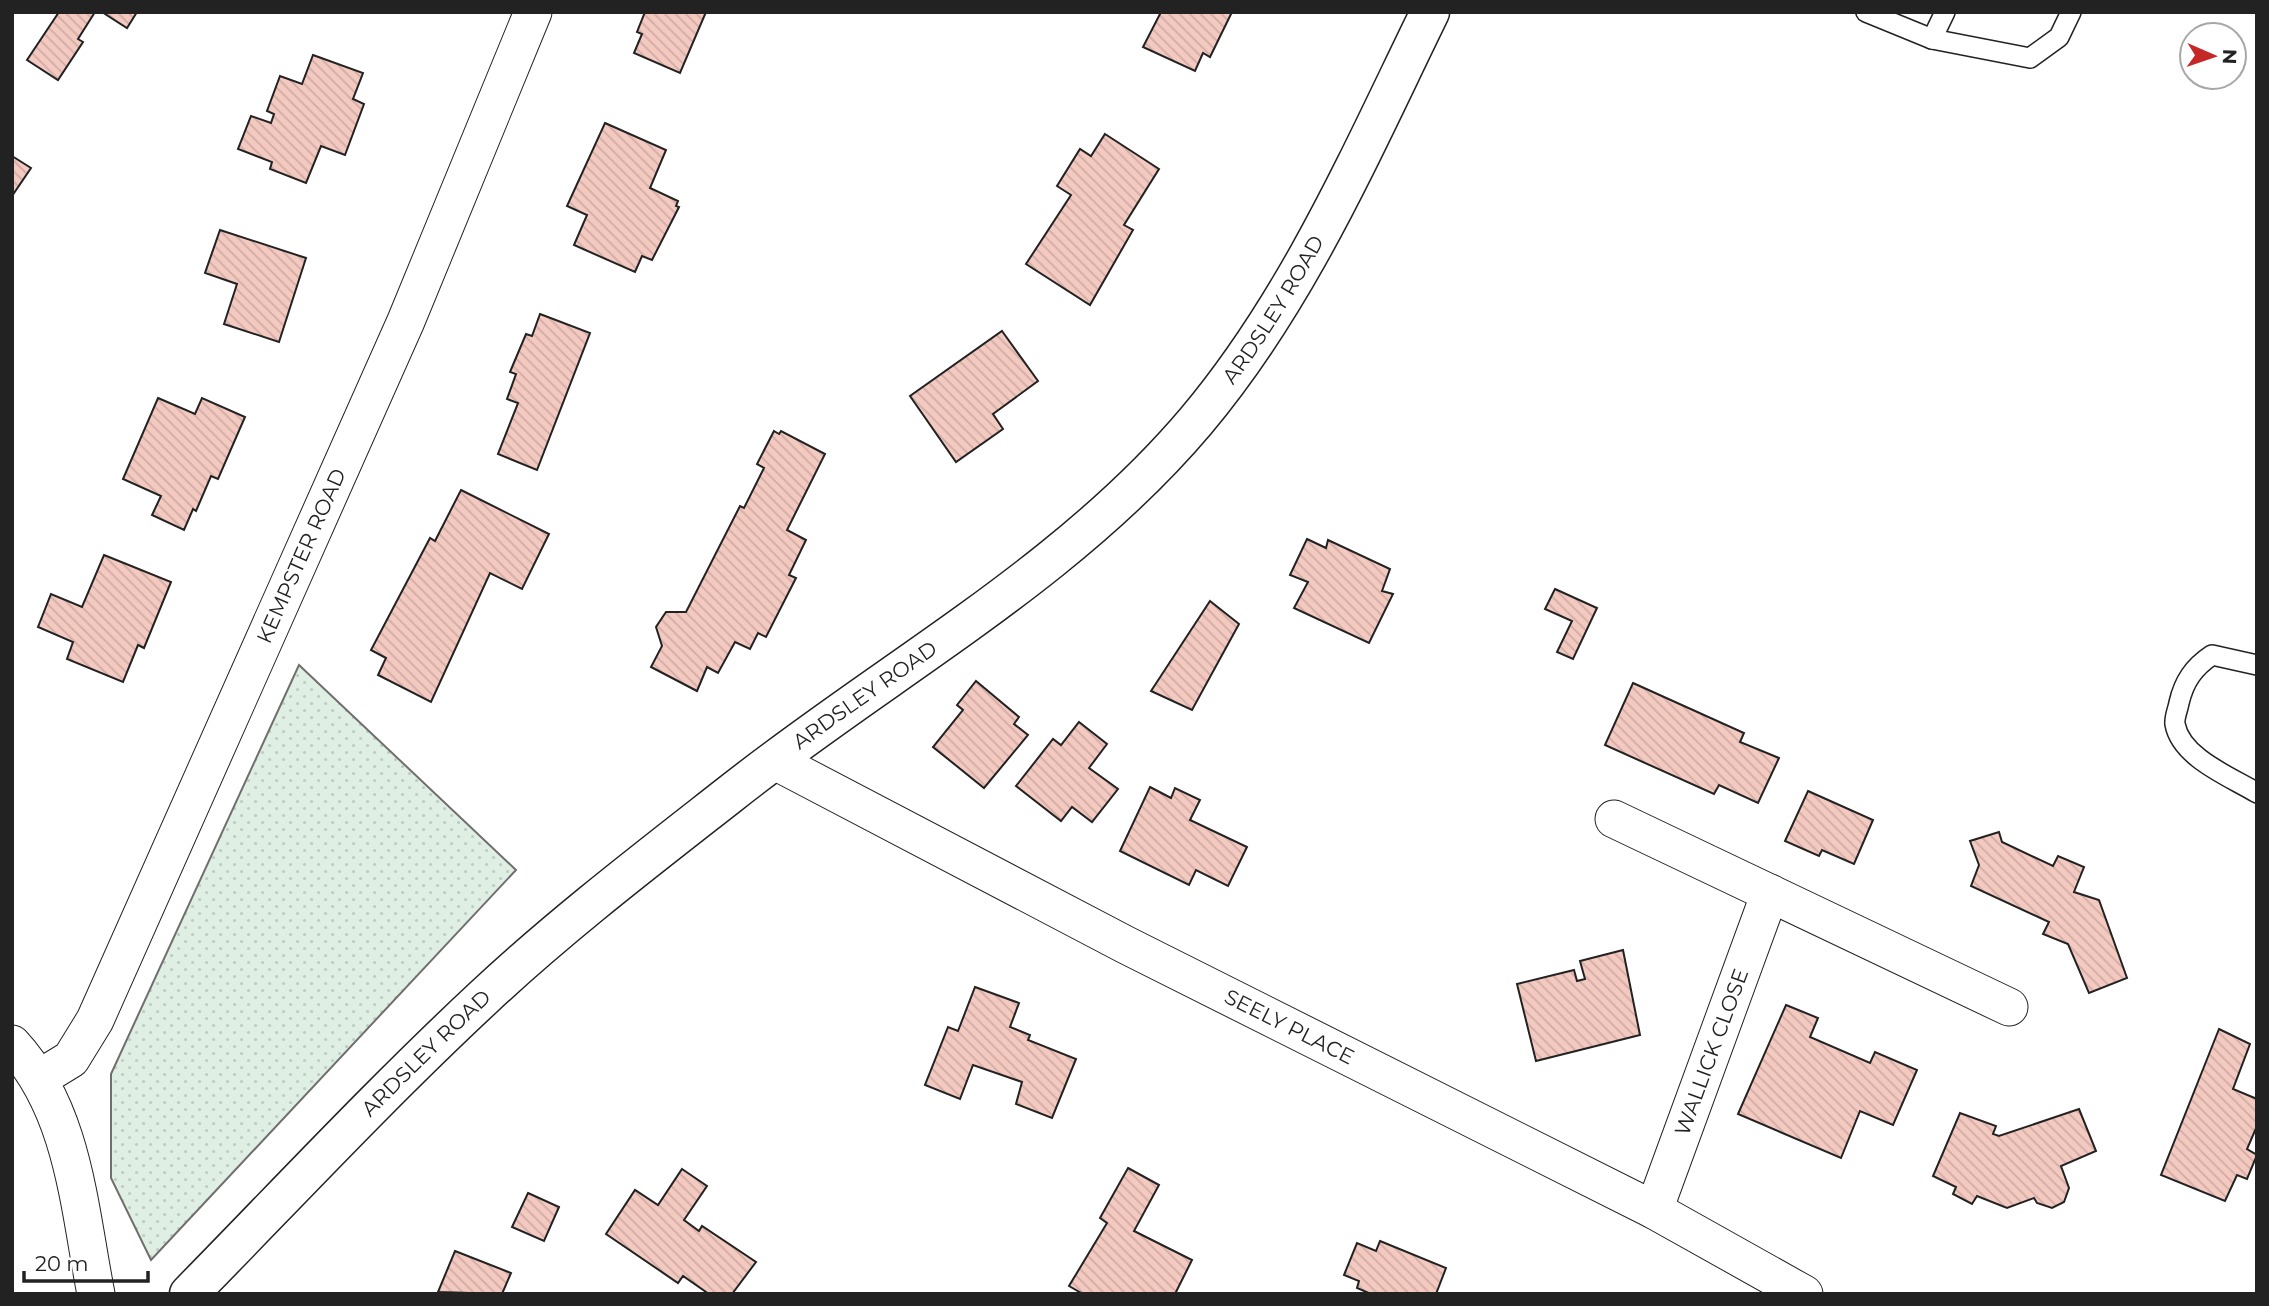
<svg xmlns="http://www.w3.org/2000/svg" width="2269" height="1306" font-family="Montserrat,sans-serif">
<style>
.grass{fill:url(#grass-dots);stroke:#6f6f6f;stroke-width:2}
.building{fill:url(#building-back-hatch);stroke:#222;stroke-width:2}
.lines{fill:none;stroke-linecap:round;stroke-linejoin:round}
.service-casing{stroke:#222;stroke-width:22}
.minor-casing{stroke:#222;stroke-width:39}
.secondary-casing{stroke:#222;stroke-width:41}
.service{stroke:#fff;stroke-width:19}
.minor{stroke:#fff;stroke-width:37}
.secondary{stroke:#fff;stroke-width:38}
.labels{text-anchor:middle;stroke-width:5;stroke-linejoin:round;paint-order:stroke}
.street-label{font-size:21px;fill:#222;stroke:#fff}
</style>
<defs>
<pattern id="grass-dots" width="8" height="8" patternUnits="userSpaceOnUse" patternTransform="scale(1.75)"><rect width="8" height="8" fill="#e0efe3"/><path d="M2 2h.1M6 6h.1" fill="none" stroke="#c0cdc2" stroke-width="1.8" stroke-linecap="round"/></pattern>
<pattern id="building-back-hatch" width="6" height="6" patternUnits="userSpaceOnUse" patternTransform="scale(1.75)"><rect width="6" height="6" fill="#f3c9c0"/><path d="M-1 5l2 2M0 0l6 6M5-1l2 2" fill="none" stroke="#d0aca5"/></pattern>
</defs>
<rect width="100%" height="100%" fill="#fff"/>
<polygon class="grass" points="299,665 516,870 151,1260 111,1178 111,1074"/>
<g class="building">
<polygon points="59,12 95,12 78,39 83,42 58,80 27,60"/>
<polygon points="102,12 137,12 127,28"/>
<polygon points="645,12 706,12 680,73 634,53 642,34 637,32"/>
<polygon points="1161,12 1232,12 1210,57 1203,53 1195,71 1143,47"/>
<polygon points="313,55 363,73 353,99 364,104 345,155 321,146 306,183 270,169 272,162 238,149 251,116 271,123 274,114 267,111 280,76 302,84"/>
<polygon points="605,123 666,150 650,188 678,201 676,206 679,207 652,260 642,256 635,272 574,245 587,215 567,206"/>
<polygon points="1105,134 1159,169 1124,225 1133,230 1090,305 1026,264 1071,195 1057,186 1080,149 1091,156"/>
<polygon points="12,156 31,168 12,196"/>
<polygon points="220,230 306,258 279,342 224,324 237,284 205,273"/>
<polygon points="540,314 590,333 537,470 498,454 518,403 507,399 516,374 510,372 526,334 532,336"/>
<polygon points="1002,331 1038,381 993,414 1003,429 956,462 910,396"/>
<polygon points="158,398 195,414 202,398 245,417 218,479 211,476 196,511 193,509 184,530 152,515 161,496 123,479"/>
<polygon points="774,431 779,434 781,431 825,454 787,530 806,540 789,575 796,578 766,637 758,633 750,649 735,642 718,673 707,667 697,691 651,667 662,646 656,627 666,612 686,612 740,506 744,508 764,468 757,464"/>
<polygon points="461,490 549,534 522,589 490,573 431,702 378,675 386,658 371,650 430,538 435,541"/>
<polygon points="1307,539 1326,548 1328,540 1390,569 1382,591 1393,594 1369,643 1294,608 1308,582 1290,575"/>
<polygon points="104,555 171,582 144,648 138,645 123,682 67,659 73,642 38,627 51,594 82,607"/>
<polygon points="1555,589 1597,608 1573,659 1557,652 1572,621 1545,609"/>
<polygon points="1210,601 1239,624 1192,710 1151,691"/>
<polygon points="976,681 1019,717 1014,724 1028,735 984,788 933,747 963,710 957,705"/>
<polygon points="1633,683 1744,733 1740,742 1779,758 1758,803 1719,785 1714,794 1605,745"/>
<polygon points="1079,722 1107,744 1089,768 1118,789 1092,822 1072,807 1061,821 1016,786 1053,739 1061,745"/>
<polygon points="1150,787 1171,798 1175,788 1200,800 1190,820 1247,847 1228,886 1196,870 1189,885 1120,851"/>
<polygon points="1808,791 1873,820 1854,864 1822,850 1819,856 1785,841"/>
<polygon points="1999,832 2002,842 2053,866 2058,856 2084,867 2074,892 2099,900 2127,978 2089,993 2068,944 2043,934 2049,922 1971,886 1979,865 1970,841"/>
<polygon points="1623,950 1640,1035 1536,1061 1517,984 1574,970 1577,981 1585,979 1580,961"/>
<polygon points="975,987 1019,1003 1010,1027 1030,1035 1028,1040 1076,1059 1052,1118 1016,1104 1022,1082 973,1065 960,1099 925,1085 948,1027 958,1031"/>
<polygon points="1786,1005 1818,1018 1810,1037 1870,1063 1875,1052 1917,1070 1893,1125 1860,1111 1841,1158 1738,1114"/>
<polygon points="2219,1029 2250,1044 2233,1089 2257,1099 2257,1126 2247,1149 2257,1155 2247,1179 2237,1175 2225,1201 2161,1175"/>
<polygon points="2079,1109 2096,1151 2061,1166 2069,1188 2064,1202 2052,1208 2037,1203 2034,1198 2007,1208 1977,1196 1972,1204 1953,1194 1956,1187 1933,1176 1960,1113 1996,1126 1993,1134 1999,1136"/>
<polygon points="1128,1168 1159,1185 1134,1231 1192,1260 1175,1294 1083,1294 1069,1286 1107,1223 1100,1218"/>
<polygon points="682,1169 707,1186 684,1220 699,1231 702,1226 756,1262 732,1294 709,1294 683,1276 678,1283 606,1234 635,1190 658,1205"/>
<polygon points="528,1193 559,1207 544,1241 512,1227"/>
<polygon points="1380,1241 1446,1268 1436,1294 1371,1294 1357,1288 1359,1281 1344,1275 1357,1243 1376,1251"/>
<polygon points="455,1251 511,1273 502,1294 438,1292"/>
</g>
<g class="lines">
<g class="service-casing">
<g id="service">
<polyline points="1866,12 1932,39 2030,58 2059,37 2071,12"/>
<polyline points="1932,39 1945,12"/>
<path d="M 2257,665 L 2212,655 C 2194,667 2184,681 2179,703 C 2178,709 2174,718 2175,724 C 2181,758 2231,777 2257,793"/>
</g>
</g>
<g class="minor-casing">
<g id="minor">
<path id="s1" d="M 775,761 L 1126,945 L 1654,1210 L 1804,1294"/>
<polyline points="1614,819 2009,1007"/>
<path d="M 12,1044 C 74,1111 79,1208 96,1294"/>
<path id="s2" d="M 40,1078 L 71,1059 L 95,1020 L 406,321 L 533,12"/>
<path id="s3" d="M 1654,1210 L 1770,893"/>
</g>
</g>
<g class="secondary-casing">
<g id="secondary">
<path id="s4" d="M 189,1294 C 287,1194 382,1092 484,997 C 561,925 646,860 729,795 C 885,671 1066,575 1196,421 C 1298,300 1361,153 1430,12"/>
</g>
</g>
<use href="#service" class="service"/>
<use href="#minor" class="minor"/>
<use href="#secondary" class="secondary"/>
</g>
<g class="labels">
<g class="street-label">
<text dy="7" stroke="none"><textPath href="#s4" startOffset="1472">ARDSLEY ROAD</textPath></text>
<text dy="7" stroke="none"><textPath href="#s2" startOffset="590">KEMPSTER ROAD</textPath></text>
<text dy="7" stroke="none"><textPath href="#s4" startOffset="905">ARDSLEY ROAD</textPath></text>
<text dy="7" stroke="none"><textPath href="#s1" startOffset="579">SEELY PLACE</textPath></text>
<text dy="7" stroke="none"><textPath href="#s3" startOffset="168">WALLICK CLOSE</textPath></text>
<text dy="7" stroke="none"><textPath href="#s4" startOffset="338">ARDSLEY ROAD</textPath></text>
</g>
</g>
<rect width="2269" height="1306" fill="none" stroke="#222222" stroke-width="28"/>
<g transform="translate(2213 56) rotate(92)"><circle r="33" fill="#ffffff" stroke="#a7a7a7" stroke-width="2"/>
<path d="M0-5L12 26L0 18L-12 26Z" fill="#c62828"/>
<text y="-10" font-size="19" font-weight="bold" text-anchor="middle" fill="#222222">N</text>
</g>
<path d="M24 1271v10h124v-10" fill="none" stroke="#222222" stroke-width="3.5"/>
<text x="35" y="1271" font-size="21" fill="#222222" stroke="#ffffff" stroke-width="5" paint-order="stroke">20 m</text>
</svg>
